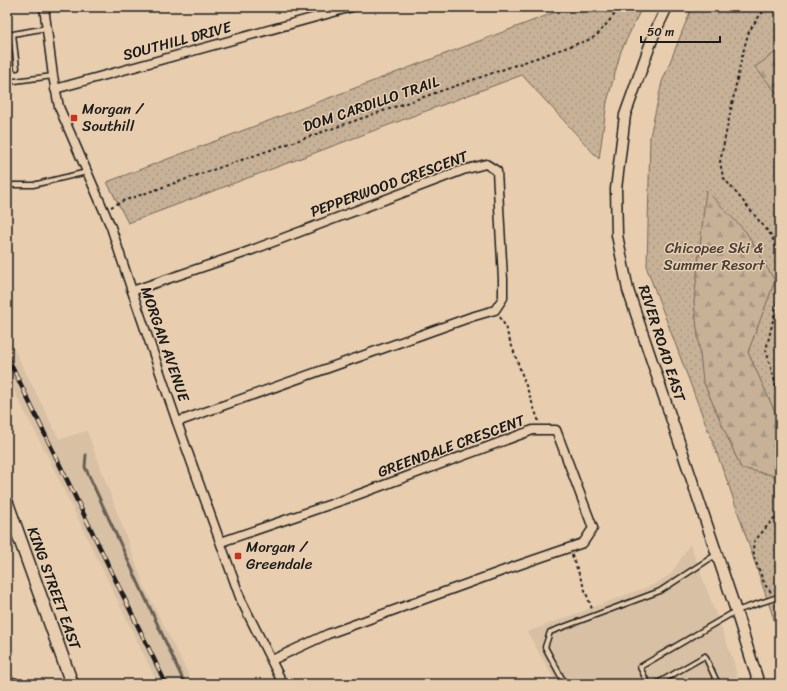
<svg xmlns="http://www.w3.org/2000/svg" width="787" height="691" font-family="Sriracha,sans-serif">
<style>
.built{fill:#d8c0a4}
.green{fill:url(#green-dots);stroke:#72665a}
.forest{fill:url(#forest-firs);stroke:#72665a}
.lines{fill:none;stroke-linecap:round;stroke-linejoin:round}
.stream{stroke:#696054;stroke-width:3}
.service-casing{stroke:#1c1c1c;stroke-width:7}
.minor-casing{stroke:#1c1c1c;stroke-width:11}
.tertiary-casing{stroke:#1c1c1c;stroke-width:13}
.secondary-casing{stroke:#1c1c1c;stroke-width:15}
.path{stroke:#1c1c1c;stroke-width:2;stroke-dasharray:3 3;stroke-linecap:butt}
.service{stroke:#e8ceaf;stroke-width:4}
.minor{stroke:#e8ceaf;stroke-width:8}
.tertiary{stroke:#e8ceaf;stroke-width:10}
.secondary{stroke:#e8ceaf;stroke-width:12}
.rail-casing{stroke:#1c1c1c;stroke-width:4.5}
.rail{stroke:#e8ceaf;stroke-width:3;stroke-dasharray:9;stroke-linecap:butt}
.poi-dot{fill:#c8321e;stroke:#e8ceaf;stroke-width:1.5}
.labels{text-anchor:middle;stroke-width:3;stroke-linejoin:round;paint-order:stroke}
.street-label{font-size:15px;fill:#1c1c1c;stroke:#e8ceaf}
.poi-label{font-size:15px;fill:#1c1c1c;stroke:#e8ceaf;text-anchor:start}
.park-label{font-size:15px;fill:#47413b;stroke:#e8ceaf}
</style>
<defs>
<pattern id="green-dots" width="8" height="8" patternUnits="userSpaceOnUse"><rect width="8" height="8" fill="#c7b197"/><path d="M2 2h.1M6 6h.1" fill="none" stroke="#aa9882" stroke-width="1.8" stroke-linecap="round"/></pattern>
<pattern id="forest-firs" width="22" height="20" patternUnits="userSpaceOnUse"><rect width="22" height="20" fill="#c7b197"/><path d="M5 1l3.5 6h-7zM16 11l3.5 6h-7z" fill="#aa9882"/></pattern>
</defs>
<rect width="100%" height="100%" fill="#e8ceaf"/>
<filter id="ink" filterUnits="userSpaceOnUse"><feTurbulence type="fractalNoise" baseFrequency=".025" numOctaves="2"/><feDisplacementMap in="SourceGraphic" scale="8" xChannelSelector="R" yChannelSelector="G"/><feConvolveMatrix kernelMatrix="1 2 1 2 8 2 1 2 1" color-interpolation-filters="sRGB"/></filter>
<g filter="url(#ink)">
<g class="built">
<polygon points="7,335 59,439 87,431 145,588 193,684 158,684 47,455 7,377"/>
<polygon points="690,544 733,660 739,684 557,684 527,632 655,584 671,574"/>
</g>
<g class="green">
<polygon points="569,7 642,7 621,51 607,102 599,159 522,75 128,223 107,182"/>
<polygon points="692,7 780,7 780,637 728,483 647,269 650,136 662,82"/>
</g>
<g class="forest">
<polygon points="780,49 780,97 755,67"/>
<polygon points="706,190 746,232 775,281 748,352 780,423 780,477 741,468 703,381 694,302"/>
</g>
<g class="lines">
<polyline class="stream" points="86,455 85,467 185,684"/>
<g class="service-casing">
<g id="service">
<polyline points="17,68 13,34 47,28"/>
<polyline points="7,82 53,76"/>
<polyline points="7,185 33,185 87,172"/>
<polyline points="7,679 16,681 21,684"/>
<polyline points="565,684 545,647 550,632 660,591 717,554"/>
<polyline points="648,684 640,667 736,611 775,598 780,598"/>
<polyline points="656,684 705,656 718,684"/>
</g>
</g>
<g class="minor-casing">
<g id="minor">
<polyline points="44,7 53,76 59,107 111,227 132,291 177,422 241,600 283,684"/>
<polyline points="55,89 352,7"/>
<polyline points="132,291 244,253 463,170 486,164 497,171 503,279 503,298 495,310 471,317 177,422"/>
<polyline points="221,542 346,499 533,430 556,430 593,528 583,543 516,566 328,634 272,660"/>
</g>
</g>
<g class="tertiary-casing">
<polyline id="tertiary" points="667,7 654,34 625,115 616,189 617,235 628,290 736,611 759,684"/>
</g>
<g class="secondary-casing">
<polyline id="secondary" points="7,503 72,684"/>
</g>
<g class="path">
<path d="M 767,7 C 760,15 753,24 748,34 C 746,41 744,49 742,56 L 720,162 L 723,177 L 771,235 L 780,255"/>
<polyline points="111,207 123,201 591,39 598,34 621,7"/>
<polyline points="780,291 766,350 780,400"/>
<polyline points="500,317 504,324 539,422"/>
<polyline points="572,555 592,609"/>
<polyline points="771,592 765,585 754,557 753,543 780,511"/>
</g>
<use href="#service" class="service"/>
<use href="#minor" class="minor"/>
<use href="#tertiary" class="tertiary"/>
<use href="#secondary" class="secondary"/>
<g class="rail-casing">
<polyline id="rail" points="7,356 166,684"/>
</g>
<use href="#rail" class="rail"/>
</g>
</g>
<g class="poi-dot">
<rect x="70" y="114" width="8" height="8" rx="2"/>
<rect x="234" y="552" width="8" height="8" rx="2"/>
</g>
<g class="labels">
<g class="street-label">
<text transform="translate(177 41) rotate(-15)" y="5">SOUTHILL DRIVE</text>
<text transform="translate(371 104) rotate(-19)" y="5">DOM CARDILLO TRAIL</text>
<text transform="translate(389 184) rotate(-20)" y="5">PEPPERWOOD CRESCENT</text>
<text transform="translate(662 343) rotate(72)" y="5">RIVER ROAD EAST</text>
<text transform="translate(165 344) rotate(71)" y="5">MORGAN AVENUE</text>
<text transform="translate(451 446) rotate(-20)" y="5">GREENDALE CRESCENT</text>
<text transform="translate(54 588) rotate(70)" y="5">KING STREET EAST</text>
</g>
<g class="poi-label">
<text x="82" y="114">Morgan /<tspan x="82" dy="17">Southill</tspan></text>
<text x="246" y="552">Morgan /<tspan x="246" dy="17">Greendale</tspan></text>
</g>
<g class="park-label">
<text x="714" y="253">Chicopee Ski &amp;<tspan x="714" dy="17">Summer Resort</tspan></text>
</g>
</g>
<rect width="787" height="691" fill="none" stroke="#e8ceaf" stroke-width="24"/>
<rect x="12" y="12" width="763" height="667" fill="none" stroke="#1c1c1c" stroke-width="1.5" filter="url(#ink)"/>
<path d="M641 36v6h79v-6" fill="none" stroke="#1c1c1c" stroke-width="2"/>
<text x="647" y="36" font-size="12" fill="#1c1c1c" stroke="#e8ceaf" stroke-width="3" paint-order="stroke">50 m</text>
</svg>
